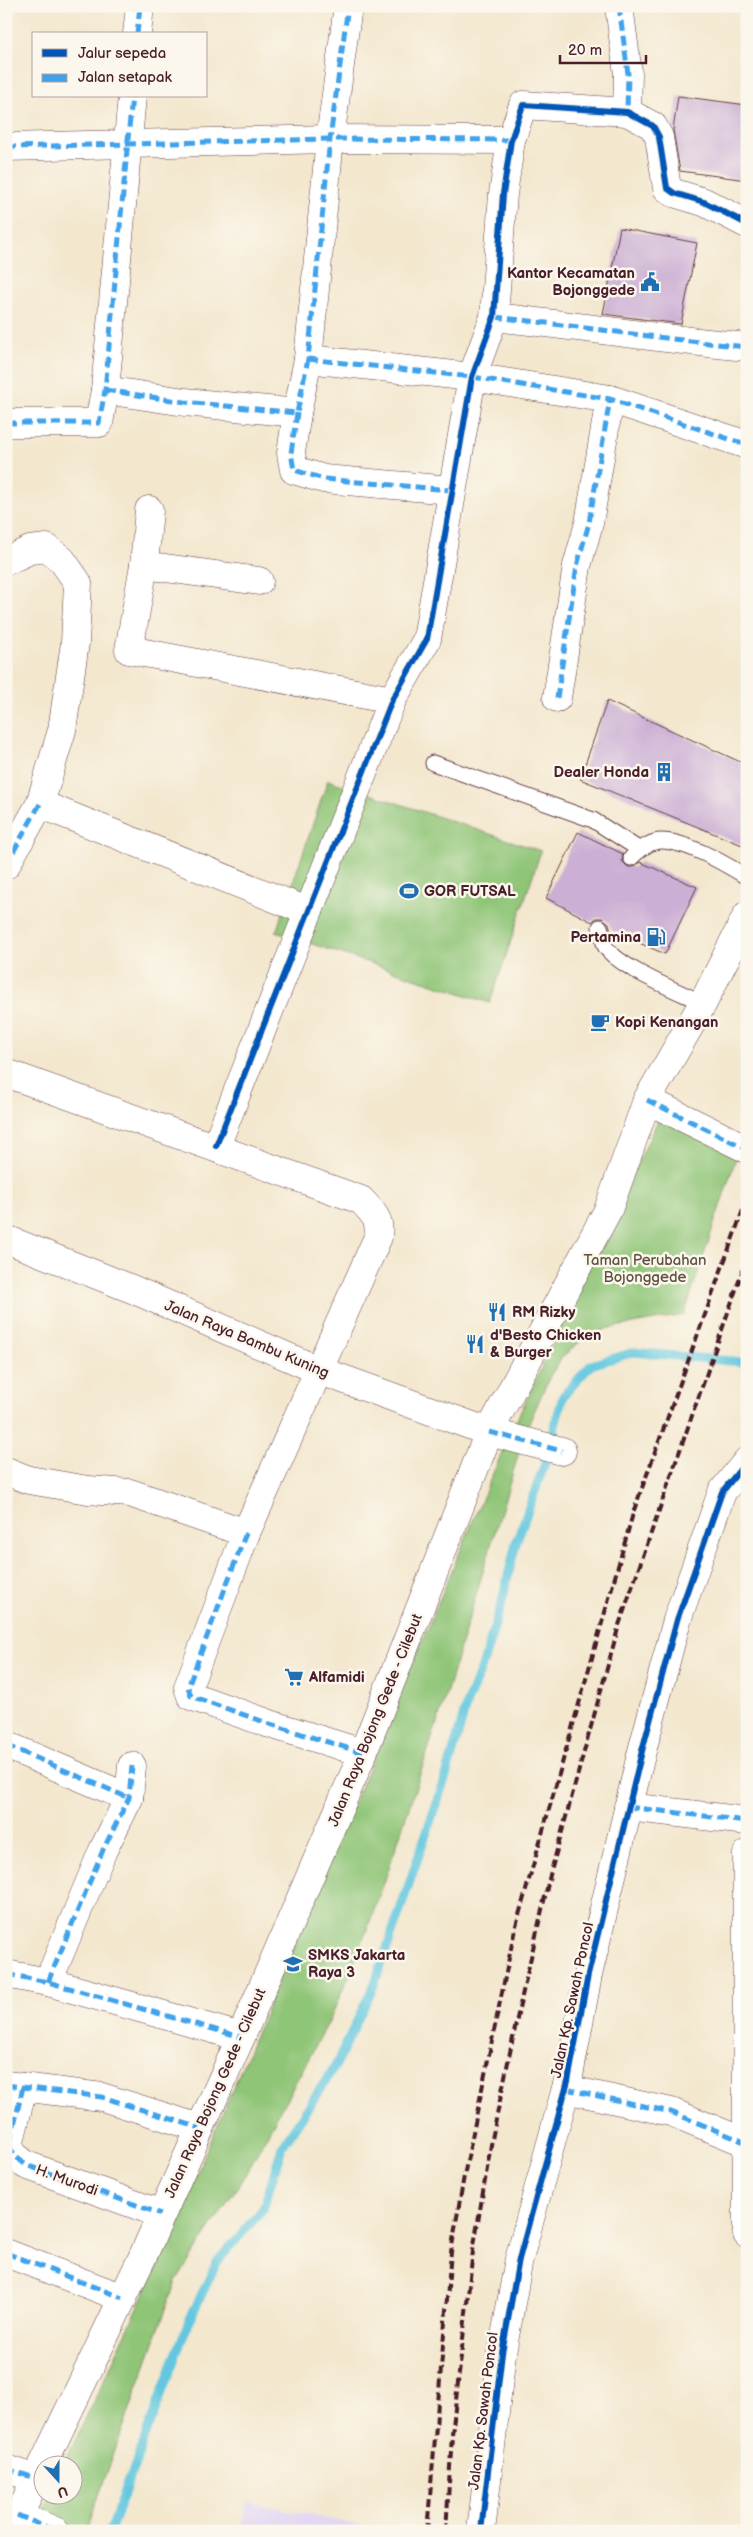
<svg xmlns="http://www.w3.org/2000/svg" width="753" height="2537" font-family="'Balsamiq Sans',sans-serif">
<style>
.built{fill:#e0d4f4}
.green{fill:#8fc577;stroke:#6c7251}
.lines{fill:none;stroke-linecap:round;stroke-linejoin:round}
.stream{stroke:#62c7df;stroke-width:9}
.building{fill:#cbafd4}
.service-casing{stroke:#633d43;stroke-width:17}
.minor-casing{stroke:#633d43;stroke-width:29}
.secondary-casing{stroke:#633d43;stroke-width:29}
.service{stroke:#fff;stroke-width:15}
.minor{stroke:#fff;stroke-width:28}
.secondary{stroke:#fff;stroke-width:28}
.rail{stroke:#4a1f2b;stroke-width:4;stroke-dasharray:8 4;stroke-linecap:butt}
.quiet{stroke:#40a2eb;stroke-width:5;stroke-dasharray:10 5;stroke-linecap:butt}
.cycleway-casing{stroke:#fbf7ec;stroke-width:9}
.cycleway{stroke:#0057b8;stroke-width:6}
.labels{text-anchor:middle;stroke-width:5;stroke-linejoin:round;paint-order:stroke}
.poi-label{font-size:15px;font-weight:bold;fill:#4a1f2b;stroke:#fbf7ec;text-anchor:start}
.park-label{font-size:15px;fill:#5f5142;stroke:#fbf7ec}
.street-label{font-size:15px;fill:#4a1f2b;stroke:#fbf7ec}
</style>
<rect width="100%" height="100%" fill="#fbf7ec"/>
<filter id="ink" filterUnits="userSpaceOnUse"><feTurbulence type="fractalNoise" baseFrequency=".02" numOctaves="2"/><feDisplacementMap in="SourceGraphic" scale="10" xChannelSelector="R" yChannelSelector="G"/><feConvolveMatrix kernelMatrix="1 2 1 2 8 2 1 2 1" color-interpolation-filters="sRGB"/></filter>
<filter id="wash" filterUnits="userSpaceOnUse"><feTurbulence type="fractalNoise" baseFrequency=".0096" numOctaves="4" result="noise"/><feDisplacementMap in="SourceGraphic" scale="20" xChannelSelector="R" yChannelSelector="G"/><feGaussianBlur stdDeviation="1.12" result="paint"/><feColorMatrix in="noise" values="0 0 0 0 0 0 0 0 0 0 0 0 0 0 0 0 0 1.4 0 .05"/><feComposite in="paint" operator="in"/></filter>
<g filter="url(#wash)">
<rect width="100%" height="100%" fill="#f3e7ce"/>
<polygon class="built" points="246,2501 384,2531 242,2531"/>
<g class="green">
<polygon points="328,780 541,851 490,1003 276,932"/>
<polygon points="660,1116 736,1158 684,1315 609,1328 587,1336 563,1356 550,1376 525,1432 441,1711 384,1883 353,1967 328,2023 245,2175 176,2281 86,2531 34,2531 50,2495 72,2494 72,2464 64,2464 160,2261 505,1445"/>
</g>
<g class="lines">
<polyline class="stream" points="110,2531 188,2323 217,2262 263,2209 282,2147 336,2065 375,1983 447,1773 467,1703 482,1667 501,1605 516,1543 544,1466 563,1396 591,1365 634,1352 741,1362 747,1360"/>
</g>
<g id="blocks">
<g class="building">
<polygon points="678,96 747,105 747,180 680,171 673,130"/>
<polygon points="620,228 697,243 681,324 603,314"/>
<polygon points="607,701 747,765 747,847 580,779"/>
<polygon points="578,832 623,854 622,861 628,867 634,867 640,862 697,887 665,954 611,931 609,923 602,918 596,918 592,922 546,898"/>
</g>
</g>
</g>
<g filter="url(#ink)">
<use href="#blocks" fill-opacity="0" stroke="#633d43" stroke-width="1"/>
<g class="lines">
<g class="service-casing">
<g id="service">
<polyline points="433,763 593,820 640,850"/>
<path d="M 631,858 C 638,851 650,841 661,841 C 687,841 725,864 747,877"/>
<path d="M 600,927 C 602,932 603,940 605,946 C 617,967 680,992 703,1003"/>
</g>
</g>
<g class="minor-casing">
<g id="minor">
<polyline points="619,6 628,74 627,112"/>
<polyline points="137,34 140,6"/>
<polyline points="6,147 330,139 511,140"/>
<path d="M 494,317 C 578,326 662,339 747,347"/>
<polyline points="308,359 472,377 610,399 747,445"/>
<polyline points="105,390 185,402 297,413 308,359 330,139 348,6"/>
<polyline points="297,413 291,453 294,470 324,479 451,490"/>
<polyline points="6,423 99,423 105,390 132,96"/>
<polyline points="149,510 144,565 129,650 392,700"/>
<polyline points="6,561 30,550 47,548 62,560 78,583 75,643 62,730 40,804 6,865"/>
<polyline points="144,565 259,581"/>
<polyline points="557,698 577,566 589,523 610,399"/>
<polyline points="40,804 307,911"/>
<path d="M 6,1073 L 361,1200 C 373,1213 381,1219 378,1237 L 246,1533 L 188,1687 L 191,1696 L 270,1724 L 363,1753"/>
<polyline points="647,1100 747,1149"/>
<polyline points="216,1146 392,700 427,639 472,377 494,317 503,194 511,140 523,105 627,112 653,126 659,137 667,188 674,193 704,202 747,224"/>
<polyline points="6,1239 132,1289 318,1370 489,1432 562,1451"/>
<polyline points="6,1471 29,1480 88,1490 130,1493 246,1533"/>
<polyline points="6,1745 129,1798"/>
<polyline points="628,1807 747,1821"/>
<polyline points="747,1854 747,2143"/>
<polyline points="6,1974 48,1982 241,2037"/>
<polyline points="48,1982 103,1850 129,1798 132,1766"/>
<polyline points="6,2085 102,2097 200,2128"/>
<polyline points="23,2087 9,2146 15,2156 26,2165 161,2214"/>
<polyline points="566,2089 671,2112 747,2143 747,2234"/>
<polyline points="6,2253 123,2298"/>
<polyline points="6,2469 35,2478"/>
<polyline points="17,2515 55,2531"/>
<polyline points="481,2531 502,2353 519,2259 568,2081 588,1975 642,1751 677,1620 722,1492 747,1461"/>
</g>
</g>
<g class="secondary-casing">
<polyline id="secondary" points="11,2531 142,2258 241,2037 363,1753 489,1432 608,1210 647,1100 703,1003 747,915"/>
</g>
<use href="#service" class="service"/>
<use href="#minor" class="minor"/>
<use href="#secondary" class="secondary"/>
<g class="rail">
<polyline points="427,2531 451,2252 464,2176 515,1929 634,1510 747,1199"/>
<polyline points="446,2531 452,2435 473,2251 492,2139 519,2009 550,1875 619,1625 747,1258"/>
</g>
<g class="quiet">
<polyline points="619,6 628,74 627,112"/>
<polyline points="137,34 140,6"/>
<polyline points="6,147 330,139 511,140"/>
<path d="M 494,317 C 578,326 662,339 747,347"/>
<polyline points="308,359 472,377 610,399 747,445"/>
<polyline points="105,390 185,402 297,413 308,359 330,139 348,6"/>
<polyline points="297,413 291,453 294,470 324,479 451,490"/>
<polyline points="6,423 99,423 105,390 132,96"/>
<polyline points="557,698 577,566 589,523 610,399"/>
<polyline points="6,865 40,804"/>
<polyline points="647,1100 747,1149"/>
<polyline points="489,1432 562,1451"/>
<polyline points="246,1533 188,1687 191,1696 270,1724 363,1753"/>
<polyline points="6,1745 129,1798"/>
<polyline points="628,1807 747,1821"/>
<polyline points="747,1854 747,2143"/>
<polyline points="6,1974 48,1982 241,2037"/>
<polyline points="48,1982 103,1850 129,1798 132,1766"/>
<polyline points="6,2085 102,2097 200,2128"/>
<polyline points="23,2087 9,2146 15,2156 26,2165 161,2214"/>
<polyline points="566,2089 671,2112 747,2143 747,2234"/>
<polyline points="6,2253 123,2298"/>
<polyline points="6,2469 35,2478"/>
<polyline points="17,2515 55,2531"/>
</g>
<g class="cycleway-casing">
<g id="cycleway">
<polyline points="216,1146 392,700 427,639 472,377 494,317 503,194 511,140 523,105 627,112 653,126 659,137 667,188 674,193 704,202 747,224"/>
<polyline points="481,2531 502,2353 519,2259 568,2081 588,1975 642,1751 677,1620 722,1492 747,1461"/>
</g>
</g>
<use href="#cycleway" class="cycleway"/>
</g>
</g>
<defs>
<g id="civic-bare" transform="scale(1.5)"><path d="M-.6-6.5H3V-4.5H.6V-3L4-1V1h2V6H-6V1h2V-1L-.6-3ZM-1.2 2.5V6h2.4V2.5Z" fill="#1f6fb2" stroke="#fbf7ec" stroke-width="2.5" paint-order="stroke"/></g>
<g id="building-bare" transform="scale(1.5)"><path d="M-4-6H4V6H1V3H-1V6H-4ZM-2.5-4.3h1.7v1.8h-1.7ZM.8-4.3h1.7v1.8H.8ZM-2.5-1h1.7V.8h-1.7ZM.8-1h1.7V.8H.8Z" fill="#1f6fb2" stroke="#fbf7ec" stroke-width="2.5" paint-order="stroke"/></g>
<g id="stadium-bare" transform="scale(1.5)"><path d="M0-5a6.5 5 0 1 0 0 10a6.5 5 0 1 0 0-10ZM-3.5-1.8h7v3.6h-7Z" fill="#1f6fb2" stroke="#fbf7ec" stroke-width="2.5" paint-order="stroke"/></g>
<g id="fuel-bare" transform="scale(1.5)"><path d="M-5.5-6h7V0h2V4h1.3V-2.5L3-4.5l.8-.8L6-3V5H2.5V1h-1V6h-7ZM-4.2-4.7v3.2H.2V-4.7Z" fill="#1f6fb2" stroke="#fbf7ec" stroke-width="2.5" paint-order="stroke"/></g>
<g id="cafe-bare" transform="scale(1.5)"><path d="M-5.5-4.5H6V0H3Q3 3.5 0 3.5H-2.5Q-5.5 3.5-5.5 0ZM3-3.2v2h1.7v-2ZM-6 4.5H4V6H-6Z" fill="#1f6fb2" stroke="#fbf7ec" stroke-width="2.5" paint-order="stroke"/></g>
<g id="restaurant-bare" transform="scale(1.5)"><path d="M-5-6h1v4h1v-4h1v4h1v-4h1v5L-1.5 .5V6h-2V.5L-5-1ZM5-6V6H3V1.5H1.5Q1.5-4 5-6Z" fill="#1f6fb2" stroke="#fbf7ec" stroke-width="2.5" paint-order="stroke"/></g>
<g id="supermarket-bare" transform="scale(1.5)"><path d="M-6-5.5h2.5l.6 2H6L4.5 2H-2.5L-4.4-4H-6ZM-1.5 3.2a1.3 1.3 0 1 0 .1 0ZM3 3.2a1.3 1.3 0 1 0 .1 0Z" fill="#1f6fb2" stroke="#fbf7ec" stroke-width="2.5" paint-order="stroke"/></g>
<g id="school-bare" transform="scale(1.5)"><path d="M0-5L7-2L0 1L-7-2ZM-4 1L0 2.5L4 1V4Q0 6-4 4Z" fill="#1f6fb2" stroke="#fbf7ec" stroke-width="2.5" paint-order="stroke"/></g>
</defs>
<g fill-rule="evenodd">
<use href="#civic-bare" x="650" y="282"/>
<use href="#building-bare" x="664" y="772"/>
<use href="#stadium-bare" x="409" y="891"/>
<use href="#fuel-bare" x="656" y="937"/>
<use href="#cafe-bare" x="600" y="1022"/>
<use href="#restaurant-bare" x="497" y="1312"/>
<use href="#restaurant-bare" x="475" y="1344"/>
<use href="#supermarket-bare" x="294" y="1677"/>
<use href="#school-bare" x="293" y="1964"/>
</g>
<g class="labels">
<g class="poi-label">
<text x="635" y="278" text-anchor="end">Kantor Kecamatan<tspan x="635" dy="17">Bojonggede</tspan></text>
<text x="649" y="777" text-anchor="end">Dealer Honda</text>
<text x="424" y="896">GOR FUTSAL</text>
<text x="641" y="942" text-anchor="end">Pertamina</text>
<text x="615" y="1027">Kopi Kenangan</text>
<text x="512" y="1317">RM Rizky</text>
<text x="490" y="1340">d'Besto Chicken<tspan x="490" dy="17">&amp; Burger</tspan></text>
<text x="309" y="1682">Alfamidi</text>
<text x="308" y="1960">SMKS Jakarta<tspan x="308" dy="17">Raya 3</tspan></text>
</g>
<g class="park-label">
<text x="645" y="1265">Taman Perubahan<tspan x="645" dy="17">Bojonggede</tspan></text>
</g>
<g class="street-label">
<text transform="translate(247 1339) rotate(23)" y="5">Jalan Raya Bambu Kuning</text>
<text transform="translate(375 1720) rotate(-68)" y="5">Jalan Raya Bojong Gede - Cilebut</text>
<text transform="translate(572 2000) rotate(-78)" y="5">Jalan Kp. Sawah Poncol</text>
<text transform="translate(215 2093) rotate(-66)" y="5">Jalan Raya Bojong Gede - Cilebut</text>
<text transform="translate(67 2180) rotate(20)" y="5">H. Murodi</text>
<text transform="translate(483 2411) rotate(-83)" y="5">Jalan Kp. Sawah Poncol</text>
</g>
</g>
<rect width="753" height="2537" fill="none" stroke="#fbf7ec" stroke-width="25"/>
<rect x="32" y="32" width="175" height="65" fill="#fbf7ec" stroke="#b4a19f"/>
<rect x="42" y="49" width="25" height="8" fill="#0057b8" stroke="#b4a19f"/>
<text x="78" y="58" font-size="15" fill="#4a1f2b">Jalur sepeda</text>
<rect x="42" y="74" width="25" height="8" fill="#40a2eb" stroke="#b4a19f"/>
<text x="78" y="82" font-size="15" fill="#4a1f2b">Jalan setapak</text>
<g transform="translate(58 2480) rotate(159)"><circle r="24" fill="#fbf7ec" stroke="#b4a19f"/>
<path d="M0-4L9 19L0 12L-9 19Z" fill="#1f6fb2"/>
<text y="-8" font-size="14" font-weight="bold" text-anchor="middle" fill="#4a1f2b">U</text>
</g>
<path d="M560 55v8h86v-8" fill="none" stroke="#4a1f2b" stroke-width="2.5"/>
<text x="568" y="55" font-size="15" fill="#4a1f2b" stroke="#fbf7ec" stroke-width="4" paint-order="stroke">20 m</text>
</svg>
